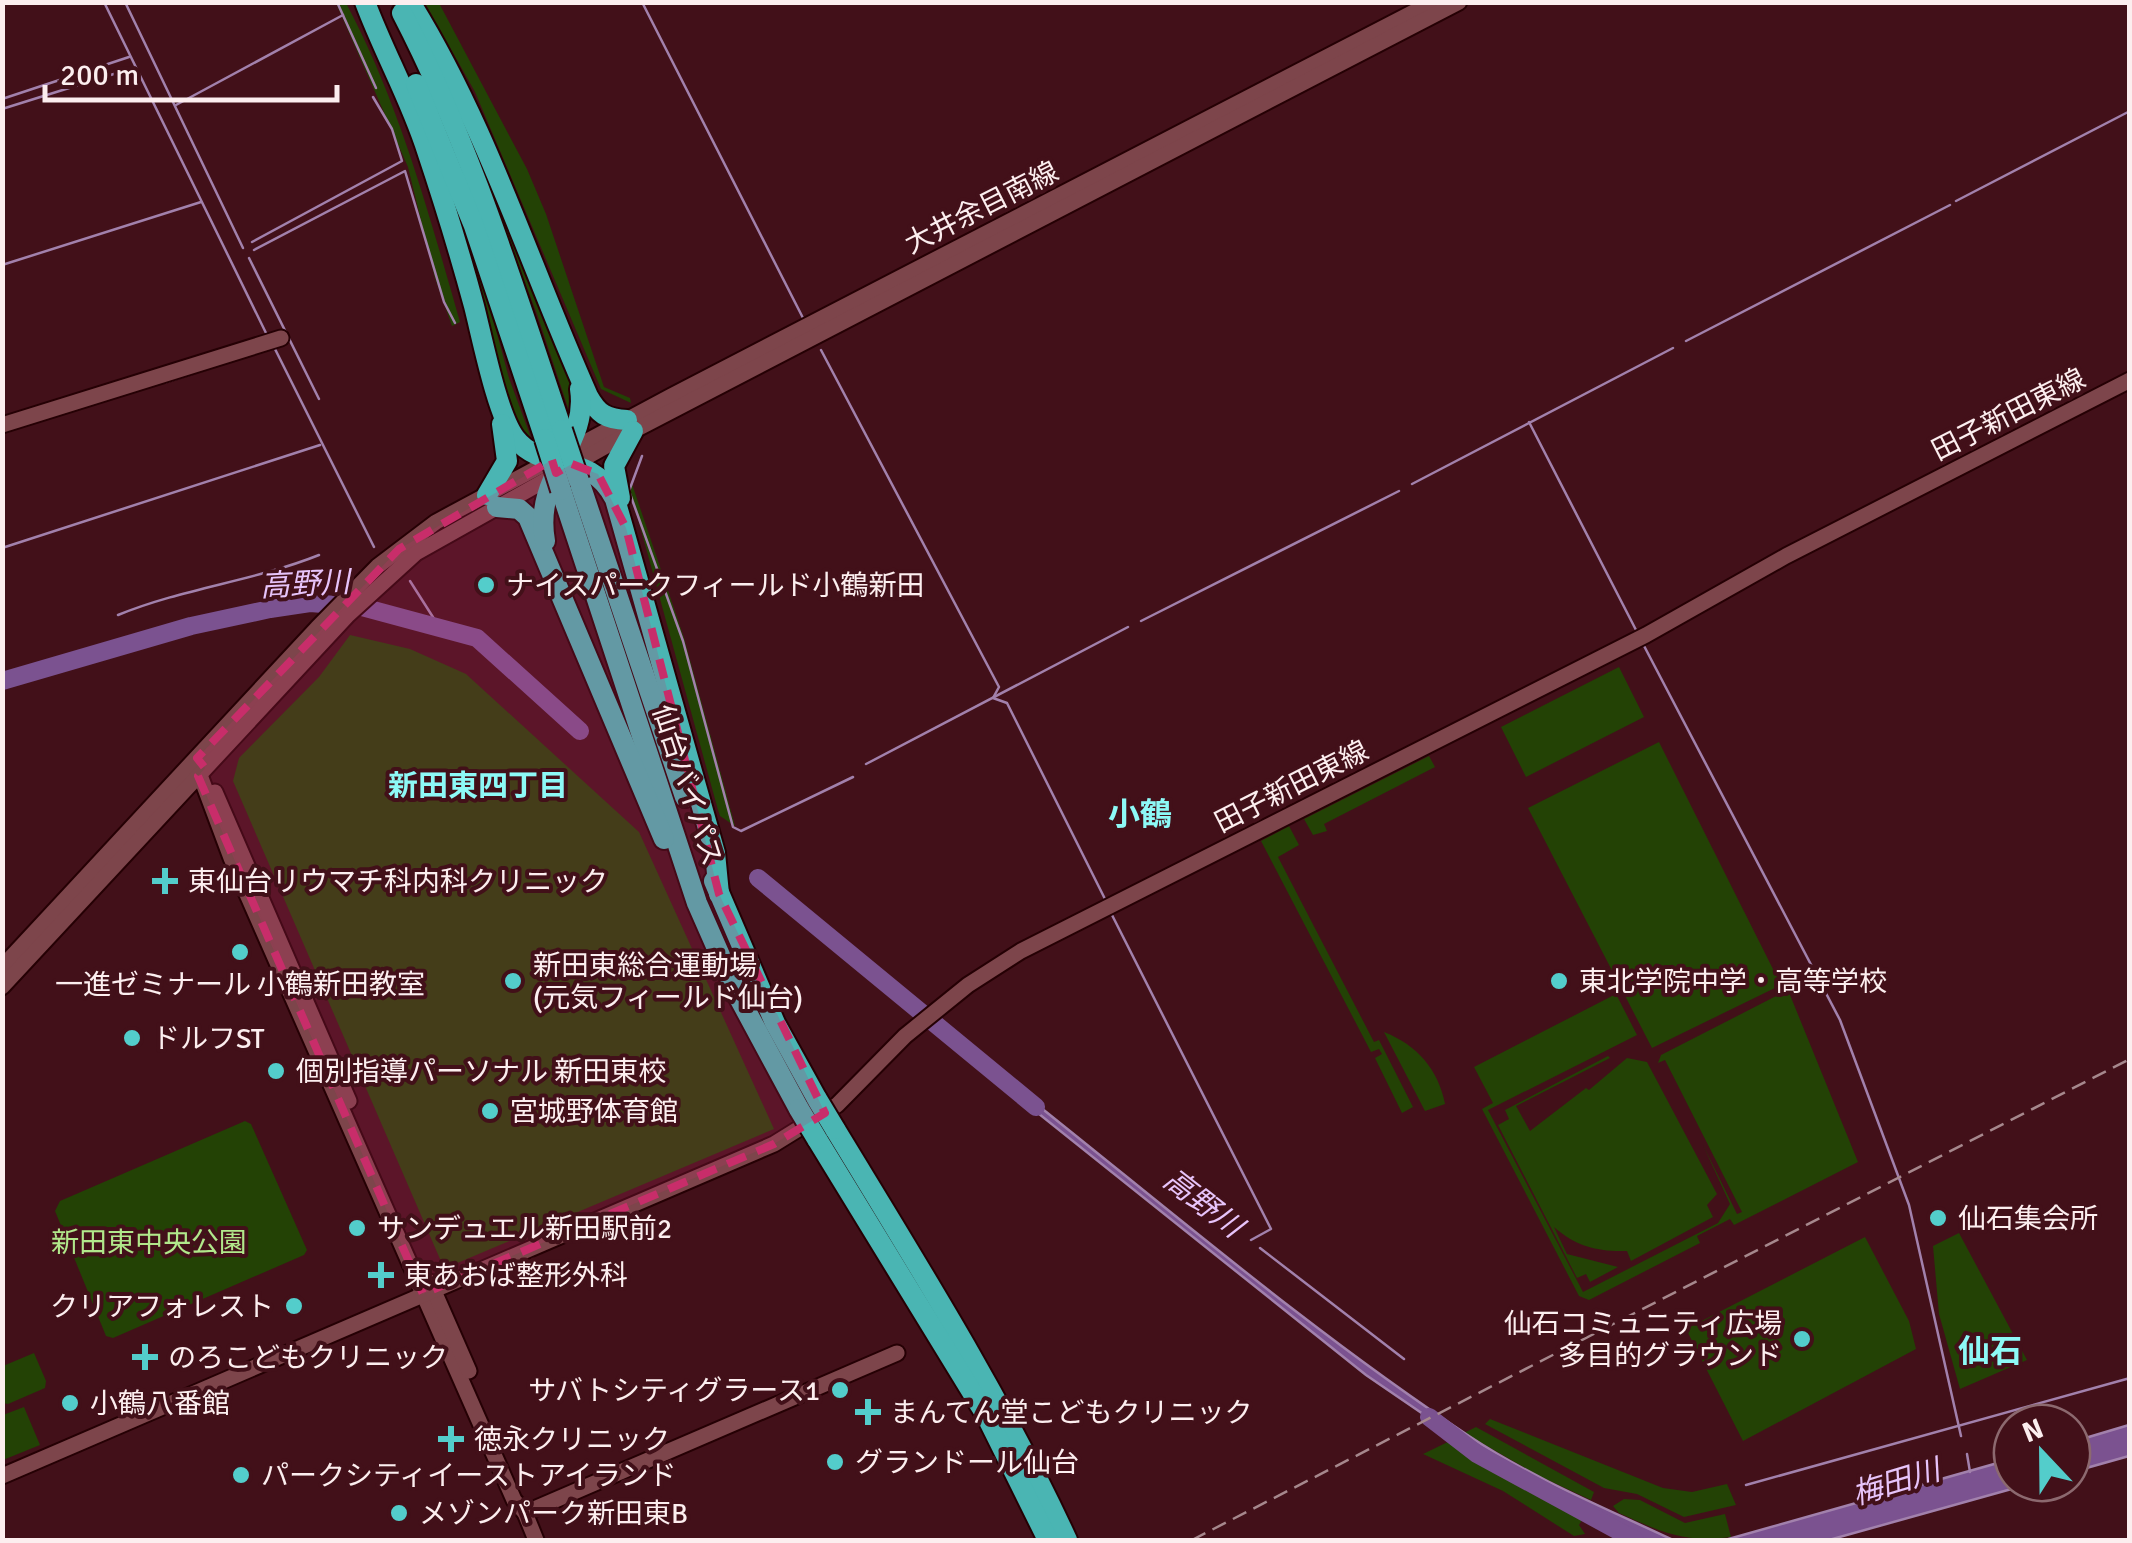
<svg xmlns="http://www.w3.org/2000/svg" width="2132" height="1543" font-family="Signika,'Noto Sans JP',sans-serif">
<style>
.green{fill:#234205}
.water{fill:#7b5290;stroke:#a281ac;stroke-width:2.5}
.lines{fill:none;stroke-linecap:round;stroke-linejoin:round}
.stream{stroke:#a281ac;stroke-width:2.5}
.river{stroke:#7b5290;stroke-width:18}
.secondary-casing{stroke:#250004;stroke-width:19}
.highway-casing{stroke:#250004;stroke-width:24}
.secondary{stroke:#7d454b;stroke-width:15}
.highway{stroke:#4ab5b3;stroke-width:20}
.rail{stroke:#a6888d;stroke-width:2.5;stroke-dasharray:15 8;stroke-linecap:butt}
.highway-bridge-casing{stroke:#250004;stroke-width:24;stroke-linecap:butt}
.highway-bridge{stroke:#4ab5b3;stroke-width:20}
.marked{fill:#c82d6a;fill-opacity:0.2;stroke:#c82d6a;stroke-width:8;stroke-dasharray:20 12;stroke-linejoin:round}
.poi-dot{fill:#53cdcb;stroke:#421019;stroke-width:4}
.labels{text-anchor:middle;stroke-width:8;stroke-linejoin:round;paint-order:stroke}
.street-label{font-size:28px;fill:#fceeef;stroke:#421019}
.poi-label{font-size:28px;fill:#fceeef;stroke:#421019;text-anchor:start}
.park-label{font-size:28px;fill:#b1e88b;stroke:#421019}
.water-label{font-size:30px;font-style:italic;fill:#e7c4fa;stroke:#421019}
.neighbourhood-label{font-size:30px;font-weight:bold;fill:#8df9f6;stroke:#421019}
.quarter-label{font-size:32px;font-weight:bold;fill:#8df9f6;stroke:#421019}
</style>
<rect width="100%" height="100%" fill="#421019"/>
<g class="green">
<path d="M 336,3 L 346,3 C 399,102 429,214 460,322 L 452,326 L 435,278 L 408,167 Z"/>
<polygon points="425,3 439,3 527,169 546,214 604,387 630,398 631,403 601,389 475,92"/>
<polygon points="465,126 471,126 568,372 577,400 574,426 537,314"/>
<polygon points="457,214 486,293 509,378 534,446 514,427"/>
<polygon points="632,484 684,638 735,826 720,816 718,810 629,486"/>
<polygon points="350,635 410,649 466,674 639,832 774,1129 455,1264 440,1259 233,781 239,758 319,677"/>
<polygon points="1619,667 1644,717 1526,777 1501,727"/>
<polygon points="1659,742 1781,985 1652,1048 1528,808"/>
<polygon points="1429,756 1435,767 1324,824 1327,831 1313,835 1304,819"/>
<polygon points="1289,826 1299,845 1278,857 1374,1042 1379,1040 1413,1107 1402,1113 1375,1058 1382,1054 1379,1049 1371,1052 1261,841"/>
<polygon points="1788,990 1858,1162 1734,1225 1730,1219 1697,1236 1700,1243 1589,1300 1579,1296 1482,1109 1493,1103 1474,1067 1616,994 1637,1035 1488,1110 1583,1292 1718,1223 1730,1204 1703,1145 1737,1214 1742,1212 1665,1060 1658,1063 1661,1055"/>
<path d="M 1384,1032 C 1417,1045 1438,1069 1445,1104 L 1425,1111 Z"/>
<path d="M 1608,1056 L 1610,1058 L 1516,1106 L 1530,1131 L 1586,1088 L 1589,1090 L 1627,1058 L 1647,1062 L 1717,1194 L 1707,1205 L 1713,1217 L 1631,1261 L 1627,1251 C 1598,1252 1575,1246 1554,1227 L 1567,1254 L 1618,1267 L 1590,1282 L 1586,1274 L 1577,1278 L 1498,1125 L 1509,1119 L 1505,1110 Z"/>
<polygon points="245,1121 251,1124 307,1250 304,1255 113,1338 106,1336 55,1211 60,1201"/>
<polygon points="1959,1233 2027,1360 1960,1389 1939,1314 1933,1246"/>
<polygon points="1865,1237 1909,1321 1916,1349 1743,1441 1686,1329"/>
<polygon points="34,1353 46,1381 45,1388 8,1404 3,1403 3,1366"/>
<polygon points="24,1407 40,1445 3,1460 3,1415"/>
<polygon points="1490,1419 1663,1488 1692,1492 1727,1484 1736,1505 1684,1517 1637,1494 1604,1488 1485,1424"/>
<polygon points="1476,1427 1594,1492 1591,1500 1539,1476 1464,1433"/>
<polygon points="1454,1439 1475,1455 1584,1517 1579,1525 1585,1534 1574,1536 1503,1491 1423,1454"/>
<path d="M 1624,1499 L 1640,1500 L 1685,1523 L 1725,1514 L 1731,1537 C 1684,1543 1661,1532 1619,1513 L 1613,1506 Z"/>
</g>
<g class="water">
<path d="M 1015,1087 C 1164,1205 1310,1331 1469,1436 C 1532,1478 1605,1508 1673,1540 L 1624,1540 L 1570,1503 L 1483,1455 L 1366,1375 L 1024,1102 Z"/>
<polygon points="2129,1425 2129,1456 2072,1472 2072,1442"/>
<polygon points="2012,1459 2012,1483 2033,1483 1829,1540 1725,1540"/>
</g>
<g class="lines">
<g class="stream">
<polyline points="104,2 266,333"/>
<polyline points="125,2 243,248"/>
<polyline points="337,2 376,88"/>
<polyline points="642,2 803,318"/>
<polyline points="2,99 129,57"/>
<polyline points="176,105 343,15"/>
<polyline points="2,109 133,68"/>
<polyline points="1956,201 2130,111"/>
<polyline points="252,242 402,161 392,129 373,97"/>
<polyline points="254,250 405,171 444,302 455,323"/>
<polyline points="249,258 319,399"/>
<polyline points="2,265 201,202"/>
<polyline points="1686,341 1950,205"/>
<polyline points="275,349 374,547"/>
<polyline points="821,350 999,687 993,698 1007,703 1106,901"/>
<polyline points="166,382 263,351"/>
<polyline points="1529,422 1636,630"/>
<polyline points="642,456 629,491 683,641 733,827 741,831 853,777"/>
<polyline points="1412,484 1673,348"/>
<polyline points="2,548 320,445"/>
<polyline points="410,581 438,625"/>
<path d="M 118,615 C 184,588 254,581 319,555"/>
<polyline points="1141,621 1399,491"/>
<polyline points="1642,642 1840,1020 1909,1205 1961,1436"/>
<polyline points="866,764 1128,627"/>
<polyline points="1112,915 1271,1229 1251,1240"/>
<polyline points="1260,1248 1404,1359"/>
<polyline points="1967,1454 1970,1472"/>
<polyline points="1746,1485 2130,1378"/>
</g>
<g class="river">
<polyline points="2,681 191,626 270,609 310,603 362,607 477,638 580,731"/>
<polyline points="758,878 1036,1107"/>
<polyline points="1429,1417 1477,1454 1635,1540"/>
</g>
<g class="secondary-casing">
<g id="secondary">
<polyline points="2,425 281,338"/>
<polyline points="197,767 231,858 514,1500 525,1513 536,1540"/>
<polyline points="215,792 349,1101"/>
<polyline points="2,967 317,628 378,566 436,522 671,396 1433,2"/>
<polyline points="2,987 348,615 416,553 633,431 1459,2"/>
<polyline points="430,1282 469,1371"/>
<polyline points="2,1476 774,1144 837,1105 905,1036 968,985 1021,951 1646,635 1786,556 2130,380"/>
<polyline points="525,1513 897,1353"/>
</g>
</g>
<g class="highway-casing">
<g id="highway">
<path d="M 365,2 C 384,53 411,100 427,151 C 444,202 460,254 474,306 C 482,337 497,414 515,438 C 543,474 590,449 615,499 L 715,853 L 719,894"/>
<path d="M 410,2 C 487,126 529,264 588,396 C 598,414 606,419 627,420"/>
<path d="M 402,13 C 471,146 514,288 562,430"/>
<polyline points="416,84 474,226 545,439"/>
<polyline points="579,481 685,797"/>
<polyline points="561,490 697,903 737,994 799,1109"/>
<polyline points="487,495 507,461 502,424"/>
<polyline points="620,498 614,466 633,431"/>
<polyline points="497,507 519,509 528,517 664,839"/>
<path d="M 545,541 C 533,474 589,447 580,389"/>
<polyline points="714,881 775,1023 817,1099"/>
<path d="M 835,1129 C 917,1264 1001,1397 1067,1540"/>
<polyline points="817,1139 986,1415 1048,1540"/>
</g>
</g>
<use href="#secondary" class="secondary"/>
<use href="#highway" class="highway"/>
<polyline class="rail" points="1192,1540 2130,1059"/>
<g class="highway-bridge-casing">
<g id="highway-bridge">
<polyline points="562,430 579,481"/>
<polyline points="545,439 561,490"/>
<polyline points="817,1099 835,1129"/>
<polyline points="799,1109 817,1139"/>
</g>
</g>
<use href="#highway-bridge" class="highway-bridge"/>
</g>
<path class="marked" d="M 552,460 L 556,473 L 572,464 L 598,474 L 626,528 L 719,894 L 825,1113 L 774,1144 L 423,1294 L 198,776 L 205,768 L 197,758 L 399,549 Z"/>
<g class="poi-dot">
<circle cx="486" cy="585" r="10"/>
<path d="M160 866h10v10h10v10h-10v10h-10v-10h-10v-10h10z"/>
<circle cx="240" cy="952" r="10"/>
<circle cx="513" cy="981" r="10"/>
<circle cx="1559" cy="981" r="10"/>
<circle cx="132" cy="1038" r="10"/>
<circle cx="276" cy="1071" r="10"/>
<circle cx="490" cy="1111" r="10"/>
<circle cx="1938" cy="1218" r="10"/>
<circle cx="357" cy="1228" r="10"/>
<path d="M376 1260h10v10h10v10h-10v10h-10v-10h-10v-10h10z"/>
<circle cx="294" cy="1306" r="10"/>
<circle cx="1802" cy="1339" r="10"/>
<path d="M140 1342h10v10h10v10h-10v10h-10v-10h-10v-10h10z"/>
<circle cx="840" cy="1390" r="10"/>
<circle cx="70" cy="1403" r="10"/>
<path d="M863 1397h10v10h10v10h-10v10h-10v-10h-10v-10h10z"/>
<path d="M446 1424h10v10h10v10h-10v10h-10v-10h-10v-10h10z"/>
<circle cx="835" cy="1462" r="10"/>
<circle cx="241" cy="1475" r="10"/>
<circle cx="399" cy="1513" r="10"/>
</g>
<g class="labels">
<g class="street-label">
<text transform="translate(981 207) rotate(-27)" y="10">大井余目南線</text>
<text transform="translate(2008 414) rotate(-27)" y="10">田子新田東線</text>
<text transform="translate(688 785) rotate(72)" y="10">仙台バイパス</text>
<text transform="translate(1291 786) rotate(-27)" y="10">田子新田東線</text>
</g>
<g class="poi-label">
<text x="506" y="595">ナイスパークフィールド小鶴新田</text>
<text x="188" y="891">東仙台リウマチ科内科クリニック</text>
<text x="533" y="975">新田東総合運動場<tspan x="533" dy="32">(元気フィールド仙台)</tspan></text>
<text x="1579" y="991">東北学院中学・高等学校</text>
<text x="240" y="994" text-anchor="middle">一進ゼミナール 小鶴新田教室</text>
<text x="152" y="1048">ドルフST</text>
<text x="296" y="1081">個別指導パーソナル 新田東校</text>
<text x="510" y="1121">宮城野体育館</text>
<text x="1958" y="1228">仙石集会所</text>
<text x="377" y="1238">サンデュエル新田駅前2</text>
<text x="404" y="1285">東あおば整形外科</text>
<text x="274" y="1316" text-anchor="end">クリアフォレスト</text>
<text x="1782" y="1333" text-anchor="end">仙石コミュニティ広場<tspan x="1782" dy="32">多目的グラウンド</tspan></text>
<text x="168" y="1367">のろこどもクリニック</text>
<text x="820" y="1400" text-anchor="end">サバトシティグラース1</text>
<text x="90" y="1413">小鶴八番館</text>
<text x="890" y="1422">まんてん堂こどもクリニック</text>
<text x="474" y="1449">徳永クリニック</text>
<text x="855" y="1472">グランドール仙台</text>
<text x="261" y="1485">パークシティイーストアイランド</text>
<text x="419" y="1523">メゾンパーク新田東B</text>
</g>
<g class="park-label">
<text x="149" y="1252">新田東中央公園</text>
</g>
<g class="water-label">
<text transform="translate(305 584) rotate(-3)" y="10">高野川</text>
<text transform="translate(1203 1203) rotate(38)" y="10">高野川</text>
<text transform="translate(1896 1482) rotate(-17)" y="10">梅田川</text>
</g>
<g class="neighbourhood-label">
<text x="478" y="796">新田東四丁目</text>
</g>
<g class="quarter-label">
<text x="1140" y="825">小鶴</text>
<text x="1990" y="1362">仙石</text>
</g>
</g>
<rect width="2132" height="1543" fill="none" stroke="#fceeef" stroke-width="10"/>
<g transform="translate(2042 1453) rotate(338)"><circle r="48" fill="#421019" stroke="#8c696f" stroke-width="2.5"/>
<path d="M0-8L18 38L0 25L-18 38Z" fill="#53cdcb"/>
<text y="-15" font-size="28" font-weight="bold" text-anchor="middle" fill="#fceeef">N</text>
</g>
<path d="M45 85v15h292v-15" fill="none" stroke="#fceeef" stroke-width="5"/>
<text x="60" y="85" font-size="30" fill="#fceeef" stroke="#421019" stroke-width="8" paint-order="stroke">200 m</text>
</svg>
